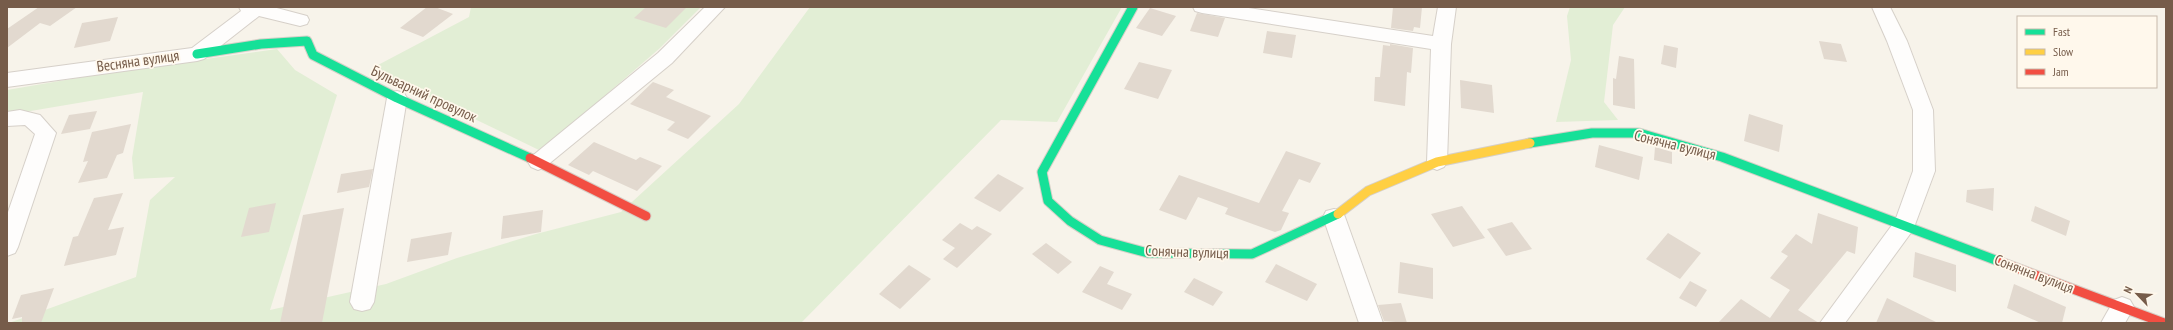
<svg xmlns="http://www.w3.org/2000/svg" width="2173" height="330" font-family="'PT Sans Narrow',sans-serif">
<style>
.green{fill:#e2eed5}
.building{fill:#e2d9cf}
.lines{fill:none;stroke-linecap:round;stroke-linejoin:round}
.street-casing{stroke:#d6d0c9;stroke-width:2}
.fast-casing{stroke:#d6cfc7;stroke-width:11}
.slow-casing{stroke:#d6cfc7;stroke-width:11}
.jam-casing{stroke:#d6cfc7;stroke-width:11}
.street{fill:#fefdfc;fill-rule:evenodd}
.fast{stroke:#16e098;stroke-width:9}
.slow{stroke:#ffcf43;stroke-width:9}
.jam{stroke:#f24e42;stroke-width:9}
.labels{text-anchor:middle;stroke-width:3.5;stroke-linejoin:round;paint-order:stroke}
.street-label{font-size:15px;fill:#765c4a;stroke:#fff8ec}
</style>
<rect width="100%" height="100%" fill="#f7f3ea"/>
<g class="green">
<polygon points="471,7 701,7 660,48 541,151 381,74 378,65 469,17"/>
<polygon points="810,7 1122,7 1057,122 1001,120 801,323 9,323 136,277 150,200 175,177 134,179 132,158 143,92 7,115 7,90 112,72 277,49 295,70 337,95 270,310 386,284 457,258 536,234 621,212 739,104"/>
<polygon points="1570,7 1625,7 1613,25 1604,102 1618,120 1556,122 1571,60 1567,16"/>
</g>
<g class="building">
<polygon points="39,7 77,7 50,26 40,23 7,48 7,29"/>
<polygon points="427,7 435,7 453,14 423,37 400,28"/>
<polygon points="646,7 687,7 666,28 634,18"/>
<polygon points="1393,7 1422,7 1420,28 1414,27 1413,31 1391,28"/>
<polygon points="1150,8 1176,16 1162,36 1136,28"/>
<polygon points="1197,13 1225,18 1218,37 1190,31"/>
<polygon points="118,17 110,41 74,48 82,23"/>
<polygon points="1267,31 1296,35 1292,58 1263,53"/>
<polygon points="1819,41 1841,44 1847,62 1824,59"/>
<polygon points="1390,44 1413,48 1411,73 1407,72 1405,106 1374,101 1375,77 1380,77 1383,45 1390,46"/>
<polygon points="1664,45 1678,48 1676,68 1661,64"/>
<polygon points="1619,56 1634,59 1635,109 1613,105 1613,78 1616,79"/>
<polygon points="1139,62 1172,70 1158,99 1124,89"/>
<polygon points="1460,80 1492,85 1494,113 1461,108"/>
<polygon points="653,82 674,90 666,97 711,116 688,139 667,130 675,122 630,104"/>
<polygon points="97,111 90,129 61,134 69,115"/>
<polygon points="1749,114 1783,125 1779,152 1744,141"/>
<polygon points="131,124 123,153 117,155 107,178 78,183 88,161 83,162 92,132"/>
<polygon points="594,142 636,160 640,157 662,166 637,191 593,171 589,175 568,165"/>
<polygon points="1599,145 1643,157 1639,180 1595,167"/>
<polygon points="1655,147 1672,152 1672,164 1654,160"/>
<polygon points="1286,151 1321,163 1310,183 1299,179 1282,211 1289,213 1281,230 1275,232 1225,214 1228,208 1198,197 1186,220 1159,210 1179,175 1259,203"/>
<polygon points="373,169 369,187 337,193 341,174"/>
<polygon points="998,174 1024,188 1000,212 974,198"/>
<polygon points="1994,188 1993,211 1966,202 1967,190"/>
<polygon points="123,193 108,230 124,227 116,255 64,266 73,237 78,236 94,198"/>
<polygon points="276,203 269,232 241,237 249,208"/>
<polygon points="1462,206 1485,238 1453,247 1431,214"/>
<polygon points="2035,206 2070,221 2066,236 2031,221"/>
<polygon points="344,208 322,323 280,323 303,215"/>
<polygon points="543,210 541,232 501,239 503,216"/>
<polygon points="1818,213 1858,227 1855,254 1847,251 1798,310 1819,323 1718,323 1741,299 1770,318 1790,290 1770,278 1788,256 1781,252 1796,234 1812,244"/>
<polygon points="1512,222 1532,249 1506,256 1487,229"/>
<polygon points="960,223 972,230 977,226 992,234 957,268 943,259 955,248 942,240"/>
<polygon points="452,232 448,255 407,262 411,239"/>
<polygon points="1668,233 1701,253 1680,279 1646,259"/>
<polygon points="1046,243 1072,262 1058,274 1032,254"/>
<polygon points="1915,252 1956,265 1956,292 1913,277"/>
<polygon points="1400,262 1433,268 1433,299 1398,293"/>
<polygon points="1276,264 1317,284 1307,301 1265,282"/>
<polygon points="909,265 931,279 900,309 879,294"/>
<polygon points="1100,266 1114,272 1107,284 1132,294 1122,310 1082,292"/>
<polygon points="1194,278 1223,292 1213,306 1184,292"/>
<polygon points="1690,281 1707,290 1696,307 1679,298"/>
<polygon points="2014,284 2066,307 2062,323 2041,323 2007,308"/>
<polygon points="54,288 41,323 22,323 22,317 12,319 21,295"/>
<polygon points="1887,298 1938,323 1876,323"/>
<polygon points="1401,303 1407,323 1384,321 1378,305"/>
</g>
<g class="lines">
<g class="street-casing">
<g id="street">
<polygon points="239,7 273,7 307,16 309,20 307,24 300,26 259,16 204,59 197,61 7,87 7,73 192,48 241,11"/>
<polygon points="705,7 725,7 672,63 545,167 538,170 531,167 528,162 531,157 658,53"/>
<polygon points="1193,7 1242,7 1433,36 1438,7 1456,7 1451,44 1447,162 1444,167 1437,170 1430,167 1427,162 1431,49 1202,13 1195,11"/>
<polygon points="1872,7 1890,7 1907,41 1933,110 1935,171 1913,230 1845,323 1820,323 1895,221 1913,171 1913,110 1887,41"/>
<polygon points="397,91 404,93 407,98 374,302 370,309 362,311 354,309 350,302 387,98 390,93"/>
<polygon points="20,110 40,115 56,133 18,247 15,253 7,256 7,215 35,134 25,125 7,126 7,112"/>
<polygon points="1334,209 1342,211 1345,217 1383,323 1359,323 1323,217 1326,211"/>
<polygon points="2122,297 2130,300 2134,307 2125,323 2101,323 2114,300"/>
</g>
</g>
<g class="fast-casing">
<g id="fast">
<polyline points="1133,7 1042,172 1048,201 1070,221 1100,240 1148,253 1252,254 1338,214"/>
<polyline points="197,54 261,44 307,41 313,55 397,98 530,158"/>
<polyline points="1530,143 1592,133 1639,133 1722,157 1998,261"/>
</g>
</g>
<g class="slow-casing">
<polyline id="slow" points="1338,214 1368,191 1437,162 1530,143"/>
</g>
<g class="jam-casing">
<g id="jam">
<polyline points="530,158 646,216"/>
<polyline points="1998,261 2164,323"/>
</g>
</g>
<use href="#street" class="street"/>
<use href="#fast" class="fast"/>
<use href="#slow" class="slow"/>
<use href="#jam" class="jam"/>
</g>
<g class="labels">
<g class="street-label">
<text transform="translate(138 61) rotate(-8)" y="5">Весняна вулиця</text>
<text transform="translate(424 94) rotate(25)" y="5">Бульварний провулок</text>
<text transform="translate(1675 145) rotate(14)" y="5">Сонячна вулиця</text>
<text transform="translate(1187 252) rotate(2)" y="5">Сонячна вулиця</text>
<text transform="translate(2034 274) rotate(21)" y="5">Сонячна вулиця</text>
</g>
</g>
<rect width="2173" height="330" fill="none" stroke="#765c4a" stroke-width="16"/>
<rect x="2017" y="16" width="140" height="72" fill="#fff8ec" stroke="#c8baab"/>
<rect x="2025" y="29" width="20" height="6" fill="#16e098" stroke="#c8baab"/>
<text x="2053" y="36" font-size="12" fill="#765c4a">Fast</text>
<rect x="2025" y="49" width="20" height="6" fill="#ffcf43" stroke="#c8baab"/>
<text x="2053" y="56" font-size="12" fill="#765c4a">Slow</text>
<rect x="2025" y="69" width="20" height="6" fill="#f24e42" stroke="#c8baab"/>
<text x="2053" y="76" font-size="12" fill="#765c4a">Jam</text>
<g transform="translate(2137 294) rotate(295)" stroke="#fff8ec" stroke-width="3" paint-order="stroke">
<path d="M0-3L7 15L0 10L-7 15Z" fill="#765c4a"/>
<text y="-6" font-size="11" font-weight="bold" text-anchor="middle" fill="#765c4a">N</text>
</g>
</svg>
